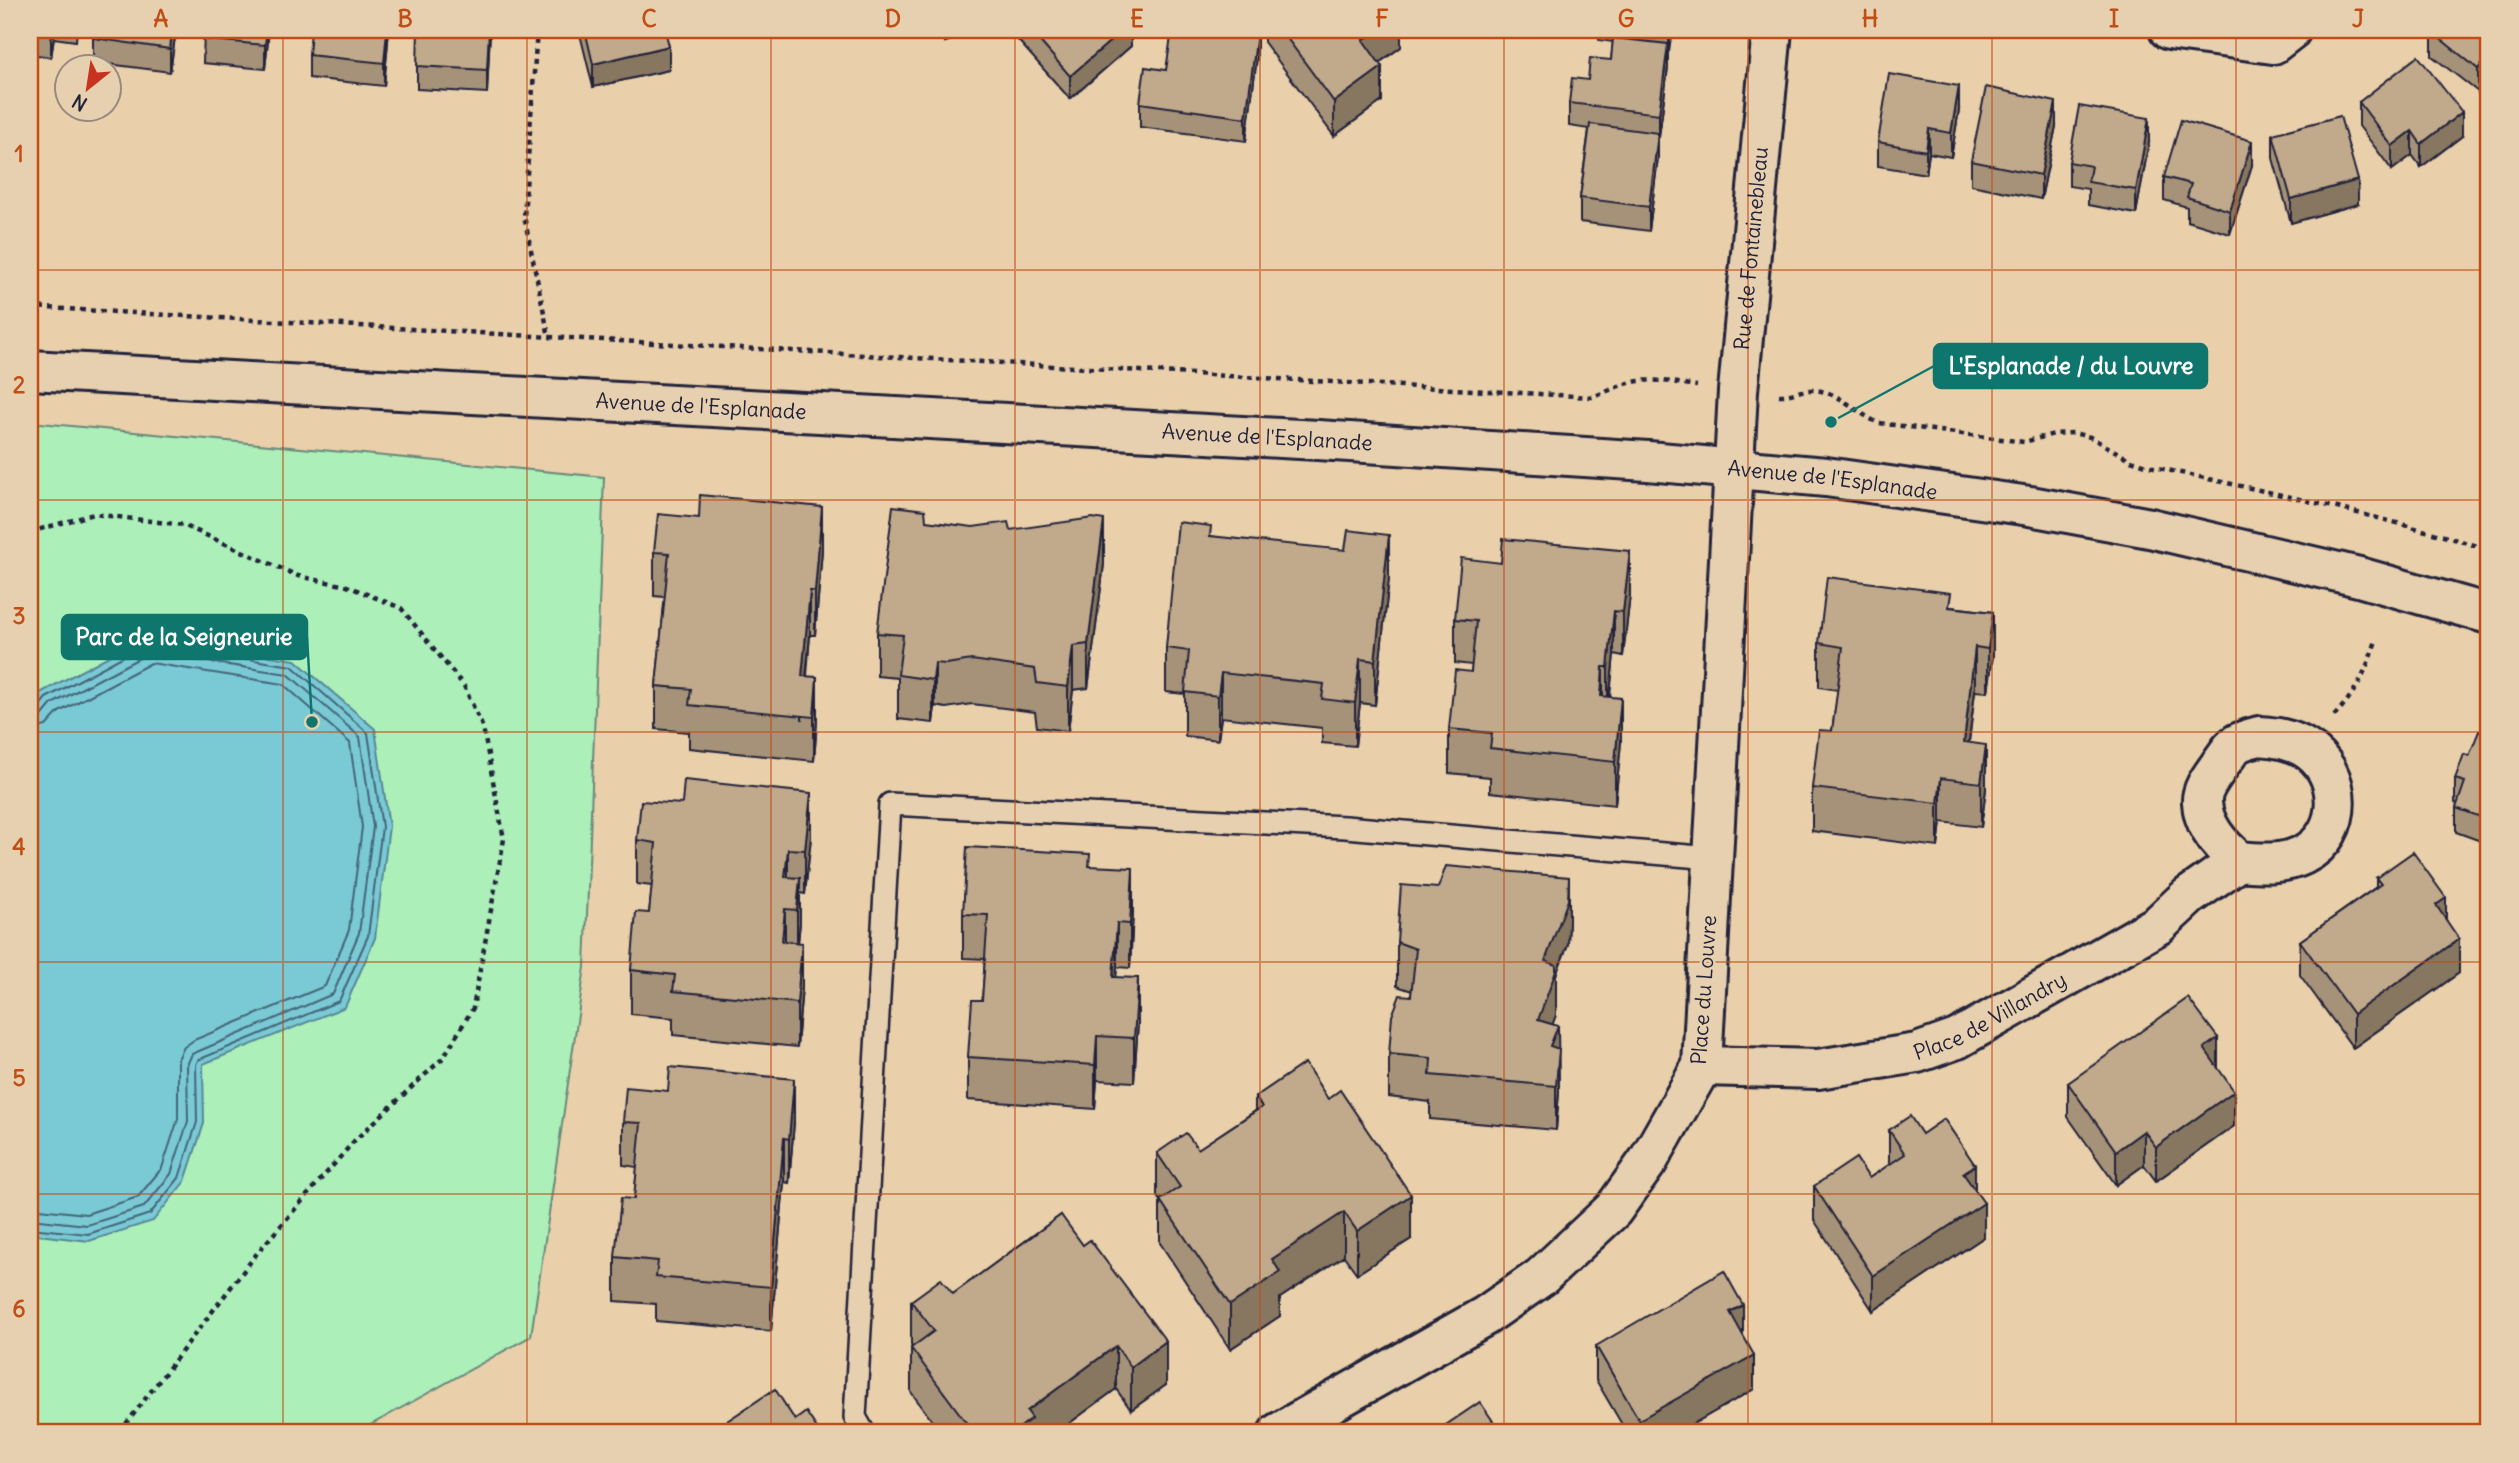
<svg xmlns="http://www.w3.org/2000/svg" width="2519" height="1463" font-family="Delius,sans-serif">
<style>
.green{fill:#acefb9;stroke:#67887a;stroke-width:2}
.water{fill:#7acad5;stroke:#578797;stroke-width:2}
.lines{fill:none;stroke-linecap:round;stroke-linejoin:round}
.shore{stroke:#456579;stroke-width:2}
.lane-casing{stroke:#22223b;stroke-width:26}
.street-casing{stroke:#22223b;stroke-width:44}
.secondary-casing{stroke:#22223b;stroke-width:44}
.path{stroke:#22223b;stroke-width:4.5;stroke-dasharray:5 5;stroke-linecap:butt}
.lane{stroke:#e7d0af;stroke-width:21}
.street{stroke:#e7d0af;stroke-width:38}
.secondary{stroke:#e7d0af;stroke-width:38}
.wall{fill:#a69278;stroke:#22223b;stroke-width:2}
.shaded-wall{fill:#877761;stroke:#22223b;stroke-width:2}
.building{fill:#c1aa8b;stroke:#22223b;stroke-width:2}
.grid{fill:none;stroke:#c04e15;stroke-width:2;stroke-opacity:0.55}
.labels{text-anchor:middle;stroke-width:5;stroke-linejoin:round;paint-order:stroke}
.street-label{font-size:21px;fill:#22223b;stroke:#e7d0af}
.leader{fill:none;stroke:#0f766e;stroke-width:2.5}
.callout-dot{fill:#0f766e;stroke:#e7d0af;stroke-width:2.5}
.callout{fill:#0f766e;stroke:#0f766e;stroke-width:2.5}
.callout-label{font-size:23px;text-anchor:middle;font-weight:bold;fill:#fff}
.neatline{fill:none;stroke:#c04e15;stroke-width:2.5}
.grid-label{font-size:23px;text-anchor:middle;font-weight:bold;fill:#c04e15}
</style>
<rect width="100%" height="100%" fill="#e9d0ab"/>
<filter id="ink" filterUnits="userSpaceOnUse"><feTurbulence type="fractalNoise" baseFrequency=".0143" numOctaves="2"/><feDisplacementMap in="SourceGraphic" scale="14" xChannelSelector="R" yChannelSelector="G"/><feConvolveMatrix kernelMatrix="1 2 1 2 8 2 1 2 1" color-interpolation-filters="sRGB"/></filter>
<g filter="url(#ink)">
<polygon class="green" points="30,422 604,477 585,967 531,1336 356,1433 30,1433"/>
<polygon class="water" points="146,636 295,660 375,729 389,826 375,938 345,1007 203,1064 204,1123 185,1181 153,1221 89,1241 30,1234 30,708 40,693"/>
<g class="lines">
<g class="shore">
<polyline points="30,711 37,709 46,698 148,643 292,666 368,733 382,827 368,936 339,1001 198,1060 196,1065 197,1122 179,1178 150,1214 88,1234 30,1228"/>
<polyline points="30,720 42,716 52,704 149,653 288,674 360,737 373,827 359,933 333,994 192,1054 187,1065 188,1121 171,1174 144,1207 87,1225 30,1219"/>
<polyline points="30,730 46,726 59,712 151,663 283,684 350,743 362,827 349,930 325,986 194,1040 184,1047 178,1059 178,1119 162,1168 138,1197 86,1214 30,1208"/>
</g>
<g class="lane-casing">
<polyline id="lane" points="864,1433 855,1417 890,804 1345,827 1712,858"/>
</g>
<g class="street-casing">
<g id="street">
<polyline points="2169,30 2273,44 2291,30"/>
<path d="M 2259,736 C 2275,737 2290,739 2305,748 C 2344,771 2346,834 2303,855 C 2283,865 2260,863 2239,861 C 2222,847 2203,826 2202,802 C 2201,788 2214,774 2221,763 C 2236,742 2233,743 2259,736 Z"/>
<path id="s1" d="M 1702,1066 L 1818,1069 L 1917,1053 L 1957,1039 L 2158,925 L 2189,896 L 2239,861"/>
<path id="s2" d="M 1278,1433 L 1485,1316 L 1541,1277 L 1613,1210 L 1648,1161 L 1702,1066 L 1738,391 L 1772,30"/>
</g>
</g>
<g class="secondary-casing">
<g id="secondary">
<path id="s3" d="M 30,370 L 1318,440 L 1648,461 L 1826,477 L 2030,506 L 2150,528 L 2359,577 L 2489,614"/>
</g>
</g>
<g class="path">
<polyline points="537,30 524,216 549,337"/>
<path d="M 30,307 L 1592,397 C 1604,393 1617,386 1629,383 C 1652,377 1675,383 1697,386"/>
<path d="M 1779,395 C 1792,396 1800,389 1813,390 C 1840,391 1855,413 1879,423 L 2024,442 L 2054,434 L 2073,433 L 2090,437 L 2131,460 L 2149,466 C 2263,491 2378,514 2489,550"/>
<polyline points="30,532 94,514 183,525 298,576 347,586 401,608 464,686 483,728 504,839 473,1008 443,1058 355,1140 258,1252 119,1433"/>
<path d="M 2334,716 C 2359,689 2365,672 2377,638"/>
</g>
<use href="#lane" class="lane"/>
<use href="#street" class="street"/>
<use href="#secondary" class="secondary"/>
</g>
<g class="wall">
<polygon points="30,30 77,30 76,41 54,38 51,57 30,54"/>
<polygon points="94,30 176,30 170,72 93,62 93,38"/>
<polygon points="204,30 269,30 265,69 203,63"/>
<polygon points="389,30 384,86 309,78 309,55"/>
<polygon points="490,30 487,93 417,89 417,66"/>
<polygon points="579,30 665,30 669,70 593,87"/>
<polygon points="941,30 982,30 945,42"/>
<polygon points="1009,30 1131,30 1131,46 1070,99"/>
<polygon points="1264,30 1401,30 1401,47 1379,63 1382,101 1334,136 1264,42"/>
<polygon points="1599,30 1672,30 1668,52 1668,67 1659,137 1658,137 1658,157 1649,231 1580,222 1580,198 1589,129 1569,126 1569,103 1588,80 1611,60 1613,42 1599,40"/>
<polygon points="2489,30 2478,92 2432,56 2432,32"/>
<polygon points="1257,57 1246,141 1140,127 1140,103 1166,70"/>
<polygon points="2359,102 2462,136 2421,167 2412,155 2392,170 2359,126"/>
<polygon points="1959,110 1951,157 1929,153 1926,174 1878,166 1878,142"/>
<polygon points="2056,126 2041,199 1971,185 1971,161"/>
<polygon points="2273,134 2358,204 2291,223 2273,158"/>
<polygon points="2149,142 2136,214 2088,205 2088,189 2069,186 2069,162"/>
<polygon points="2252,165 2230,234 2187,221 2187,207 2164,200 2164,177"/>
<polygon points="973,527 1010,530 1104,564 1088,688 1073,690 1068,731 1037,727 1035,712 972,704 946,708 935,706 933,723 898,719 898,678 877,676 877,633"/>
<polygon points="1211,536 1389,578 1375,705 1360,703 1355,746 1322,743 1322,728 1221,717 1218,740 1185,736 1185,694 1166,692 1166,648"/>
<polygon points="822,550 815,635 810,635 807,676 817,721 814,761 689,748 689,732 656,729 656,686 665,597 654,596 654,552"/>
<polygon points="1630,595 1623,656 1614,654 1610,697 1621,742 1615,805 1490,792 1490,777 1449,773 1449,729 1471,672 1472,665 1455,663 1455,619"/>
<polygon points="1951,607 1993,612 1993,655 1988,692 1975,691 1969,743 1986,789 1981,827 1941,822 1938,847 1812,831 1812,788 1832,731 1838,690 1819,687 1819,643"/>
<polygon points="2489,735 2489,844 2456,832 2456,808 2457,804 2455,803 2455,779 2469,756"/>
<polygon points="811,837 805,894 800,893 800,922 798,942 802,986 797,1047 673,1035 673,1018 631,1014 631,970 649,913 652,886 637,884 637,840"/>
<polygon points="1090,866 1133,912 1130,968 1117,967 1116,977 1138,1022 1134,1082 1097,1080 1095,1109 968,1100 968,1057 982,1000 985,959 963,958 963,914"/>
<polygon points="2376,878 2446,919 2459,973 2353,1048 2300,975 2300,941 2376,887"/>
<polygon points="1569,921 1568,944 1556,975 1556,1015 1552,1024 1558,1048 1559,1092 1556,1130 1430,1119 1430,1102 1389,1097 1389,1054 1411,996 1412,991 1397,986 1397,942"/>
<polygon points="2218,1068 2234,1126 2156,1181 2144,1165 2116,1185 2068,1117 2068,1083"/>
<polygon points="1255,1097 1411,1239 1357,1274 1344,1256 1280,1298 1280,1316 1230,1349 1160,1243 1160,1201 1157,1196 1157,1153 1198,1149 1255,1111"/>
<polygon points="623,1122 794,1122 789,1183 784,1182 771,1331 656,1321 656,1304 615,1301 615,1257 634,1199 637,1167 623,1165"/>
<polygon points="1889,1130 1922,1134 1975,1191 1984,1237 1873,1311 1814,1220 1814,1186 1869,1178 1889,1165"/>
<polygon points="1061,1215 1166,1385 1131,1410 1116,1389 1056,1433 941,1433 911,1392 911,1348 912,1347 911,1345 911,1301 953,1294"/>
<polygon points="1743,1336 1754,1389 1677,1433 1627,1433 1596,1380 1596,1346"/>
</g>
<g class="shaded-wall">
<polygon points="51,30 54,30 54,38 51,57"/>
<polygon points="172,30 176,30 170,72 170,49"/>
<polygon points="267,30 269,30 265,69 265,45"/>
<polygon points="387,30 389,30 384,86 384,63"/>
<polygon points="489,30 490,30 487,93 487,70"/>
<polygon points="945,30 982,30 945,42"/>
<polygon points="1123,30 1131,30 1131,46 1070,99 1070,76"/>
<polygon points="1377,30 1401,30 1401,47 1363,74 1363,40"/>
<polygon points="1669,30 1672,30 1669,52"/>
<polygon points="1257,33 1257,57 1246,141 1246,118"/>
<polygon points="1668,44 1668,67 1659,137 1659,114"/>
<polygon points="669,46 669,70 593,87 593,64"/>
<polygon points="2489,55 2489,78 2478,92 2478,69"/>
<polygon points="1382,67 1382,101 1334,136 1334,102"/>
<polygon points="1959,86 1959,110 1951,157 1951,133"/>
<polygon points="2056,102 2056,126 2041,199 2041,175"/>
<polygon points="2462,112 2462,136 2421,167 2421,144"/>
<polygon points="2149,118 2149,142 2136,214 2136,190"/>
<polygon points="1929,129 1929,153 1926,174 1926,151"/>
<polygon points="2412,131 2412,155 2392,170 2392,146"/>
<polygon points="1658,133 1658,157 1649,231 1649,207"/>
<polygon points="2252,141 2252,165 2230,234 2230,211"/>
<polygon points="2358,180 2358,204 2291,223 2291,199"/>
<polygon points="822,507 822,550 815,635 815,591"/>
<polygon points="1104,520 1104,564 1088,688 1088,644"/>
<polygon points="1389,535 1389,578 1375,705 1375,661"/>
<polygon points="1630,551 1630,595 1623,656 1623,612"/>
<polygon points="810,591 810,635 802,720 802,676"/>
<polygon points="1614,611 1614,654 1608,711 1608,667"/>
<polygon points="1993,612 1993,655 1988,692 1988,649"/>
<polygon points="1073,646 1073,690 1068,731 1068,687"/>
<polygon points="1975,647 1975,691 1964,781 1964,742"/>
<polygon points="1360,659 1360,703 1355,746 1355,703"/>
<polygon points="935,663 935,706 933,723 933,680"/>
<polygon points="1603,667 1603,711 1601,696"/>
<polygon points="1221,673 1221,717 1218,740 1218,696"/>
<polygon points="817,677 817,721 814,761 814,717"/>
<polygon points="1621,698 1621,742 1615,805 1615,762"/>
<polygon points="1986,745 1986,789 1981,827 1981,783"/>
<polygon points="1941,778 1941,822 1938,847 1938,803"/>
<polygon points="811,793 811,837 805,894 805,850"/>
<polygon points="788,849 788,893 785,909 785,952 782,941 785,877"/>
<polygon points="1133,868 1133,912 1130,968 1130,924"/>
<polygon points="1569,877 1569,921 1568,944 1556,975 1556,1015 1538,1063 1538,1020 1545,961"/>
<polygon points="800,878 800,922 797,954 797,910"/>
<polygon points="2446,898 2446,932 2436,905"/>
<polygon points="1117,923 1117,967 1113,1021 1113,977"/>
<polygon points="2459,939 2459,973 2353,1048 2353,1014"/>
<polygon points="802,943 802,986 797,1047 797,1003"/>
<polygon points="1138,978 1138,1022 1134,1082 1134,1038"/>
<polygon points="1558,1026 1559,1092 1556,1130 1556,1086 1550,1046"/>
<polygon points="1097,1036 1097,1080 1095,1109 1095,1065"/>
<polygon points="2218,1038 2218,1073 2204,1048"/>
<polygon points="794,1079 794,1122 789,1183 789,1139"/>
<polygon points="2234,1091 2234,1126 2156,1181 2156,1147"/>
<polygon points="2144,1131 2144,1165 2116,1185 2116,1151"/>
<polygon points="784,1138 784,1182 771,1331 771,1287"/>
<polygon points="1975,1165 1975,1199 1963,1173"/>
<polygon points="1411,1195 1411,1239 1357,1274 1357,1231"/>
<polygon points="1984,1203 1984,1237 1873,1311 1873,1276"/>
<polygon points="1344,1212 1344,1256 1280,1298 1280,1316 1230,1349 1230,1305 1272,1259"/>
<polygon points="1743,1305 1743,1339 1730,1312"/>
<polygon points="1166,1341 1166,1385 1131,1410 1131,1367"/>
<polygon points="1116,1346 1116,1389 1056,1433 1013,1433 1027,1411"/>
<polygon points="1754,1355 1754,1389 1677,1433 1639,1433 1639,1420"/>
</g>
<g class="building">
<polygon points="30,30 51,30 51,33"/>
<polygon points="94,30 172,30 170,49 93,38"/>
<polygon points="204,30 267,30 265,45 203,39"/>
<polygon points="311,30 387,30 384,63 309,55"/>
<polygon points="418,30 489,30 487,70 417,66"/>
<polygon points="585,30 665,30 669,46 593,64"/>
<polygon points="1030,30 1123,30 1070,76"/>
<polygon points="1172,30 1231,30 1257,33 1246,118 1140,103 1145,67 1166,70"/>
<polygon points="1281,30 1377,30 1363,40 1382,67 1334,102"/>
<polygon points="2434,30 2489,30 2489,55 2478,69 2432,32"/>
<polygon points="1613,38 1668,44 1659,114 1569,103 1572,78 1588,80 1590,58 1611,60"/>
<polygon points="2418,56 2462,112 2421,144 2412,131 2392,146 2359,102"/>
<polygon points="1889,74 1959,86 1951,133 1929,129 1926,151 1878,142"/>
<polygon points="1986,87 2056,102 2041,175 1971,161"/>
<polygon points="2079,106 2149,118 2136,190 2088,182 2091,166 2069,162"/>
<polygon points="2340,116 2358,180 2291,199 2273,134"/>
<polygon points="2181,120 2252,141 2230,211 2187,197 2191,184 2164,177"/>
<polygon points="1590,124 1658,133 1649,207 1580,198"/>
<polygon points="700,495 822,507 815,591 810,591 802,676 817,677 814,717 689,705 691,689 656,686 669,553 654,552 658,514 699,518"/>
<polygon points="893,506 925,510 926,521 973,527 1008,522 1010,530 1093,518 1104,520 1088,644 1073,646 1068,687 1037,683 1035,669 972,660 946,664 935,663 933,680 898,675 903,635 877,633"/>
<polygon points="1178,522 1211,526 1210,536 1345,550 1348,530 1389,535 1375,661 1360,659 1355,703 1322,699 1324,684 1221,673 1218,696 1185,692 1189,651 1166,648"/>
<polygon points="1503,539 1630,551 1623,612 1614,611 1608,667 1603,667 1601,696 1621,698 1615,762 1490,748 1492,733 1449,729 1455,670 1471,672 1476,621 1455,619 1461,558 1501,563"/>
<polygon points="1827,577 1951,593 1949,607 1993,612 1988,649 1975,647 1964,742 1986,745 1981,783 1941,778 1938,803 1812,788 1819,730 1832,731 1843,647 1819,643"/>
<polygon points="2479,731 2489,735 2489,820 2456,808 2465,782 2455,779 2464,754 2469,756"/>
<polygon points="684,780 811,793 805,850 788,849 785,877 800,878 797,910 785,909 782,941 802,943 797,1003 673,991 675,975 631,970 636,912 649,913 656,843 637,840 641,801 682,804"/>
<polygon points="967,847 1090,854 1089,866 1133,868 1130,924 1117,923 1113,977 1138,978 1134,1038 1097,1036 1095,1065 968,1057 972,1000 982,1000 988,915 963,914"/>
<polygon points="2413,852 2446,898 2436,905 2459,939 2353,1014 2300,941 2381,884 2376,878"/>
<polygon points="1446,866 1569,877 1568,900 1545,961 1556,965 1556,971 1538,1020 1558,1026 1550,1046 1559,1049 1556,1086 1430,1075 1431,1058 1389,1054 1392,1016 1400,995 1411,996 1416,949 1397,942 1401,885 1438,888"/>
<polygon points="2188,998 2218,1038 2204,1048 2234,1091 2156,1147 2144,1131 2116,1151 2068,1083"/>
<polygon points="1305,1063 1328,1099 1340,1090 1411,1195 1357,1231 1344,1212 1272,1259 1280,1272 1230,1305 1160,1200 1180,1187 1157,1153 1186,1133 1198,1149 1262,1107 1255,1097"/>
<polygon points="670,1067 794,1079 789,1139 784,1138 771,1287 656,1277 658,1261 615,1257 621,1198 634,1199 641,1123 623,1122 626,1087 668,1091"/>
<polygon points="1910,1116 1922,1134 1944,1119 1975,1165 1963,1173 1984,1203 1873,1276 1814,1186 1856,1158 1869,1178 1905,1154 1889,1130"/>
<polygon points="1061,1215 1083,1245 1090,1240 1166,1341 1131,1367 1116,1346 1027,1411 1032,1418 1013,1433 974,1433 911,1348 934,1331 911,1301 941,1279 953,1294"/>
<polygon points="1724,1271 1743,1305 1730,1312 1754,1355 1639,1420 1596,1346"/>
<polygon points="775,1389 795,1420 806,1412 820,1433 709,1433"/>
<polygon points="1480,1402 1501,1433 1434,1433"/>
</g>
</g>
<path class="grid" d="M 283,30 L 283,1433M 527,30 L 527,1433M 771,30 L 771,1433M 1015,30 L 1015,1433M 1260,30 L 1260,1433M 1504,30 L 1504,1433M 1748,30 L 1748,1433M 1992,30 L 1992,1433M 2236,30 L 2236,1433M 30,270 L 2489,270M 30,500 L 2489,500M 30,732 L 2489,732M 30,962 L 2489,962M 30,1194 L 2489,1194"/>
<g class="labels">
<g class="street-label">
<text dy="7" stroke="none"><textPath href="#s2" startOffset="1393">Rue de Fontainebleau</textPath></text>
<text dy="7" stroke="none"><textPath href="#s3" startOffset="672">Avenue de l'Esplanade</textPath></text>
<text dy="7" stroke="none"><textPath href="#s3" startOffset="1239">Avenue de l'Esplanade</textPath></text>
<text dy="7" stroke="none"><textPath href="#s3" startOffset="1806">Avenue de l'Esplanade</textPath></text>
<text transform="translate(1704 990) rotate(-86)" y="7">Place du Louvre</text>
<text dy="7" stroke="none"><textPath href="#s1" startOffset="298">Place de Villandry</textPath></text>
</g>
</g>
<path class="leader" d="M1831 422L1934 366M312 722L307 637"/>
<g class="callout-dot">
<circle cx="1831" cy="422" r="7"/>
<circle cx="312" cy="722" r="7"/>
</g>
<g class="callout">
<rect x="1934" y="344" width="273" height="44" rx="7"/>
<rect x="62" y="615" width="245" height="44" rx="7"/>
</g>
<g class="callout-label">
<text x="2071" y="374">L'Esplanade / du Louvre</text>
<text x="184" y="645">Parc de la Seigneurie</text>
</g>
<rect width="2519" height="1463" fill="none" stroke="#e7d0af" stroke-width="77"/>
<g transform="translate(88 88) rotate(210)"><circle r="33" fill="#e7d0af" stroke="#988a81" stroke-width="2"/>
<path d="M0-5L12 26L0 18L-12 26Z" fill="#c8321e"/>
<text y="-10" font-size="19" font-weight="bold" text-anchor="middle" fill="#22223b">N</text>
</g>
<rect x="38" y="38" width="2442" height="1386" class="neatline"/>
<g class="grid-label">
<text x="161" y="27">A</text>
<text x="405" y="27">B</text>
<text x="649" y="27">C</text>
<text x="893" y="27">D</text>
<text x="1137" y="27">E</text>
<text x="1382" y="27">F</text>
<text x="1626" y="27">G</text>
<text x="1870" y="27">H</text>
<text x="2114" y="27">I</text>
<text x="2358" y="27">J</text>
<text x="19" y="162">1</text>
<text x="19" y="393">2</text>
<text x="19" y="624">3</text>
<text x="19" y="855">4</text>
<text x="19" y="1086">5</text>
<text x="19" y="1317">6</text>
</g>
</svg>
